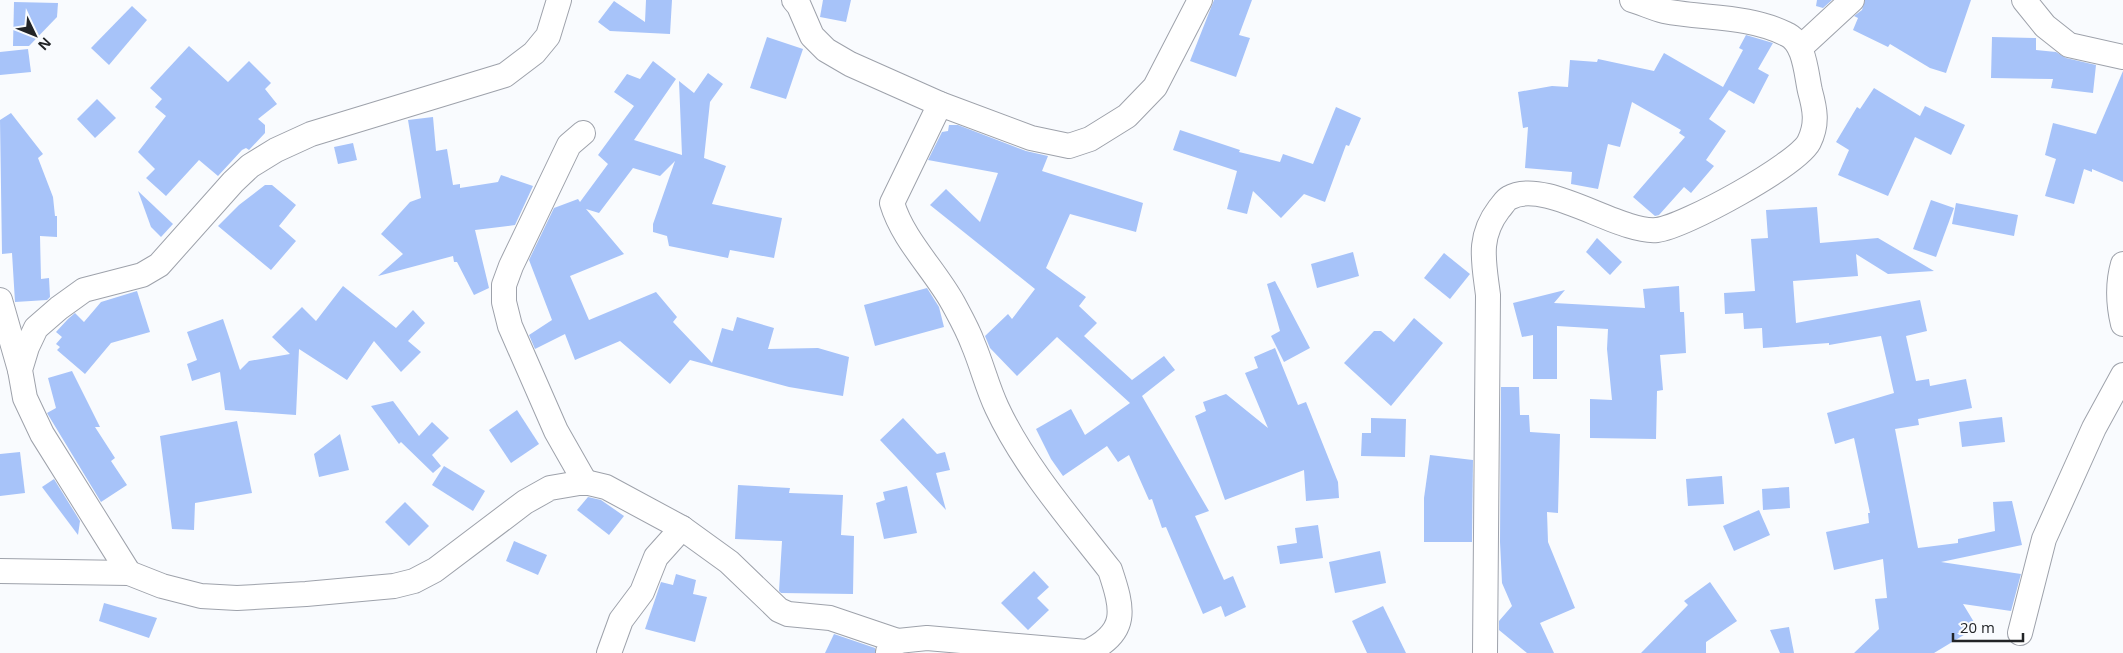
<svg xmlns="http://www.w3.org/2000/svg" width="2123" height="653" font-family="'Open Sans',sans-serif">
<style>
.building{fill:#a7c3f9}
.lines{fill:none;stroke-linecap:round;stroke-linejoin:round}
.street-casing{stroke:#9ea2ab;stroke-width:26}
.street{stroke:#fff;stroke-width:24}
</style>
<rect width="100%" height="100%" fill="#f9fbfe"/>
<g class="building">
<polygon points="646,0 672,0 670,34 610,31 598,22 614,1 645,22"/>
<polygon points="823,0 851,0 846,22 820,17"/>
<polygon points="1214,0 1252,0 1239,35 1250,38 1236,77 1190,61"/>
<polygon points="1817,0 1832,0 1823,8 1816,6"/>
<polygon points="1865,0 1971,0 1946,73 1930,68 1890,44 1888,47 1853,30 1858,18 1854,16 1862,10"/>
<polygon points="14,2 58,3 57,17 29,46 13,46"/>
<polygon points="132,6 147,20 109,65 91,48"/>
<polygon points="1746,35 1773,43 1758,69 1769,75 1754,104 1729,90 1709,119 1726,131 1706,160 1714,166 1691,193 1684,187 1659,215 1655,216 1633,197 1685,137 1679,133 1681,130 1632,102 1620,147 1608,144 1598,189 1571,184 1572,172 1525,168 1528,127 1523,128 1518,92 1552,86 1568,87 1570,60 1597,62 1598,59 1654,71 1664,53 1723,87 1743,50 1739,48"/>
<polygon points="767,37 803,49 786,99 750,88"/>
<polygon points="1992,37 2036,38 2036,50 2056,52 2066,58 2096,65 2093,93 2051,88 2053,79 1991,78"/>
<polygon points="189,46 228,82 249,61 271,83 265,89 277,104 258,119 265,125 265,133 249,150 246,148 242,150 218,176 199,160 166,196 146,178 155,169 138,152 166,116 155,107 162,99 150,88"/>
<polygon points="28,49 31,72 0,75 0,52"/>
<polygon points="653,61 676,79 634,140 682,155 679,81 694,93 708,73 723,84 710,102 704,158 726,166 712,204 782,218 774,258 730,250 728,258 669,246 667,236 653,232 653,224 675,161 660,176 633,168 599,213 586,209 624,254 570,276 589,320 656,292 677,317 673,322 712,363 722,328 733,331 737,317 774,328 768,349 818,348 849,357 843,396 789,387 690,360 670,384 620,341 575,360 565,334 535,349 529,335 552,320 529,260 554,208 578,199 580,202 608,164 598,155 634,106 614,92 627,74 640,79"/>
<polygon points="2123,71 2123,182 2092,169 2092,172 2084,169 2074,204 2045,196 2056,159 2045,155 2053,123 2096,134"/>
<polygon points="1874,88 1920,116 1925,106 1965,125 1951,155 1915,137 1888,196 1838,175 1849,150 1836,142 1857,107 1860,109"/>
<polygon points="97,99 116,118 95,138 77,119"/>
<polygon points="1336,107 1361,118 1349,146 1346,145 1325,202 1304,194 1281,218 1253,191 1247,214 1227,209 1237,171 1173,150 1180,130 1240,150 1239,152 1280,162 1283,154 1313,164"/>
<polygon points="11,113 43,154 38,158 53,197 55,216 57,216 57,237 40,236 41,279 49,278 50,297 47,300 15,302 12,253 2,254 0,120"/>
<polygon points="433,117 436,151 447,149 453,185 460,184 460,188 498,182 501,175 533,186 515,225 475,230 489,288 474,295 457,262 454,262 453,256 378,276 403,254 381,234 410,202 421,198 408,120"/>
<polygon points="949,125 958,125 1026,151 1048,156 1042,171 1143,203 1136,232 1070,214 1046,268 1086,297 1079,306 1097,323 1084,336 1132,380 1164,356 1175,370 1142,396 1209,511 1195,516 1224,580 1233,576 1246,607 1225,617 1221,606 1203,614 1166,527 1162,528 1152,499 1149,500 1129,455 1118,462 1107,446 1063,476 1051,459 1036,429 1071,409 1085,435 1130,403 1057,337 1017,376 990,348 985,336 1008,314 1012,319 1035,289 930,205 946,189 980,222 998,173 928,160 942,132 948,131"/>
<polygon points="353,143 357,160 338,164 334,147"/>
<polygon points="265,185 272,185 296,205 279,226 296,241 271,270 218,226 239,205"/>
<polygon points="138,191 173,224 161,237 151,227"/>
<polygon points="1931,200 1954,208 1936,257 1913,249"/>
<polygon points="1956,203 2018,215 2014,236 1952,224"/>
<polygon points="1817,207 1820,243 1878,238 1934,271 1888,274 1856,254 1858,276 1793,281 1796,323 1920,300 1927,331 1906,336 1916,381 1929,379 1930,386 1966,379 1972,408 1918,419 1919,425 1895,429 1918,548 1958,543 1958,539 1995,531 1993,502 2012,501 2022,545 1941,562 2021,574 2011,611 1963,604 1977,627 1934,653 1854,653 1879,629 1875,599 1887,598 1883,559 1834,570 1826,532 1869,523 1868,513 1870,513 1854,438 1835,444 1827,413 1894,393 1881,336 1829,345 1829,343 1763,348 1762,328 1744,329 1743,313 1725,314 1724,293 1755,291 1751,239 1768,238 1766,210"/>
<polygon points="1597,238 1622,262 1610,275 1586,252"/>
<polygon points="1353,252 1359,276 1317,288 1311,264"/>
<polygon points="1444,253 1470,274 1450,299 1424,278"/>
<polygon points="1275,281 1310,348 1284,362 1271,336 1280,331 1267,284"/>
<polygon points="343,286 396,328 413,310 425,323 408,341 421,352 401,372 374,341 347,380 299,349 296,415 225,410 220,372 192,381 187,364 197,360 187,332 223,319 240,370 249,361 290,354 272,337 302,307 316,321"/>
<polygon points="1679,286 1680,312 1684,312 1686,353 1660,355 1663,390 1657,391 1656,439 1590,438 1590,399 1612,400 1607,349 1608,329 1557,326 1557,379 1533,379 1533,335 1522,337 1513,303 1565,290 1554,303 1645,308 1643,289"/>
<polygon points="927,288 939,307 944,327 875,346 864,305"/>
<polygon points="137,291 150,332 111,343 85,374 57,350 60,347 56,344 62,337 56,332 68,319 75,313 84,322 101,302"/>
<polygon points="1414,318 1443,343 1391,406 1344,363 1374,331 1381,331 1394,342"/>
<polygon points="1275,348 1298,405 1306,402 1338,482 1339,498 1306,501 1304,470 1225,500 1195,416 1206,411 1203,402 1226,394 1268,428 1245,373 1258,368 1254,357"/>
<polygon points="72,371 100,427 95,427 115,458 111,461 127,485 101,502 47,413 56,408 48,378"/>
<polygon points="1501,387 1519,387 1520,415 1529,415 1530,432 1560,434 1558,513 1547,512 1548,542 1575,608 1540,623 1554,653 1527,653 1499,630 1499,621 1512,606 1502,583 1500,542"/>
<polygon points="393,401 419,436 432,422 449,438 432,455 441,466 433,473 401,442 399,444 371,406"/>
<polygon points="517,410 539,444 511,463 489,430"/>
<polygon points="2002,417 2005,442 1962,447 1959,422"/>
<polygon points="903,418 937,454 945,452 950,470 936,473 946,510 880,440"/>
<polygon points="1371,418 1406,419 1405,457 1361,456 1362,433 1371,433"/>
<polygon points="237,421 252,493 195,503 194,530 172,529 160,436"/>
<polygon points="340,434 349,470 319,477 314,454"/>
<polygon points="20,452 25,493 0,496 0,454"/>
<polygon points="1430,455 1473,460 1472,542 1424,542 1424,498"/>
<polygon points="444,466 485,491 473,511 432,485"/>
<polygon points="1722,476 1724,504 1688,506 1686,479"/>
<polygon points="54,479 80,521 78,535 42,487"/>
<polygon points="738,485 790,488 789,493 843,495 841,535 854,536 853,594 781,593 779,591 782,541 735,539"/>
<polygon points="907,486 917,533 884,539 876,503 885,500 883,492"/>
<polygon points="1789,487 1790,508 1763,510 1762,489"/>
<polygon points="588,497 601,500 624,516 609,535 577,510"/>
<polygon points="405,502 429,526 409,546 385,522"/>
<polygon points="1759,510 1770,535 1734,551 1723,526"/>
<polygon points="1318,525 1323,558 1280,564 1277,546 1297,543 1295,528"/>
<polygon points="514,541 547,555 538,575 506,561"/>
<polygon points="1380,551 1386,583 1335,593 1329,562"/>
<polygon points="1034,571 1049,587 1037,598 1049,610 1028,630 1001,603"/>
<polygon points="676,574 696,580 693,594 707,597 695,642 645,629 661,582 673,585"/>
<polygon points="1710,582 1737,621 1706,642 1706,653 1641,653 1688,605 1684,601"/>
<polygon points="104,603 157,618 149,638 99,621"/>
<polygon points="1383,606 1406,653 1367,653 1352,621"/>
<polygon points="1789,627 1794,653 1780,653 1770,630"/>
<polygon points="834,634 875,648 875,653 825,653"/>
</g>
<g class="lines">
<g class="street-casing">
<g id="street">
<polyline points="794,0 799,6 812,36 826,50 850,64 940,104 1031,138 1069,146 1090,139 1127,116 1155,87 1200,0"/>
<polyline points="2024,0 2045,26 2069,45 2123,57"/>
<polyline points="1800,48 1852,0"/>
<polyline points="583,133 569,145 511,266 504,285 504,302 510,326 556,431 585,482"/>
<path d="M 2123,264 C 2117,285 2118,303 2123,324"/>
<polyline points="0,300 20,370"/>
<polyline points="0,571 129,573 162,586 201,596 237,598 306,594 394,586 414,581 435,570 525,502 550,488 585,482 606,487 682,528 729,562 779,610 788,614 830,618 898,641"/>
<polyline points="129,573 42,434 25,398 20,370 27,347 36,328 59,308 84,290 142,275 159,265 233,182 250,166 276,150 311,134 505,75 534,53 548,36 559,0"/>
<polyline points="2020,633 2044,539 2094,428 2123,375"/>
<path d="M 888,652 L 898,641 L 927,638 L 1087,652 C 1129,632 1123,609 1110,570 C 1071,520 1024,466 997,408 C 987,387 982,365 973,344 C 968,330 960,316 953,303 C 934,269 903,240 892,203 L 940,104"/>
<polyline points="609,653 621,620 642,592 656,557 682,528"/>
<path d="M 1485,653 L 1488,295 C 1484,262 1477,238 1499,209 C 1502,206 1505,200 1509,198 C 1544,177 1620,234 1657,230 C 1684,227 1797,165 1809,142 C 1818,124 1815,109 1810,91 C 1806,73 1805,42 1786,34 C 1748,15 1705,19 1664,11 C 1653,8 1642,3 1632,0"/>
</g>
</g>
<use href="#street" class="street"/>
</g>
<g transform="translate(35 35) rotate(133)" stroke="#f9fbfe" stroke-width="4" paint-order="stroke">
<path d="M0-4L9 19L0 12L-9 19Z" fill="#222427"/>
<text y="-8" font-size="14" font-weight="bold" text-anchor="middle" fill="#222427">N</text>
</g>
<path d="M1953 633v8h70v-8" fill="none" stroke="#222427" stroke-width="2.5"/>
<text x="1960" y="633" font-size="15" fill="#222427" stroke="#f9fbfe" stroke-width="4" paint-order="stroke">20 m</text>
</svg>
